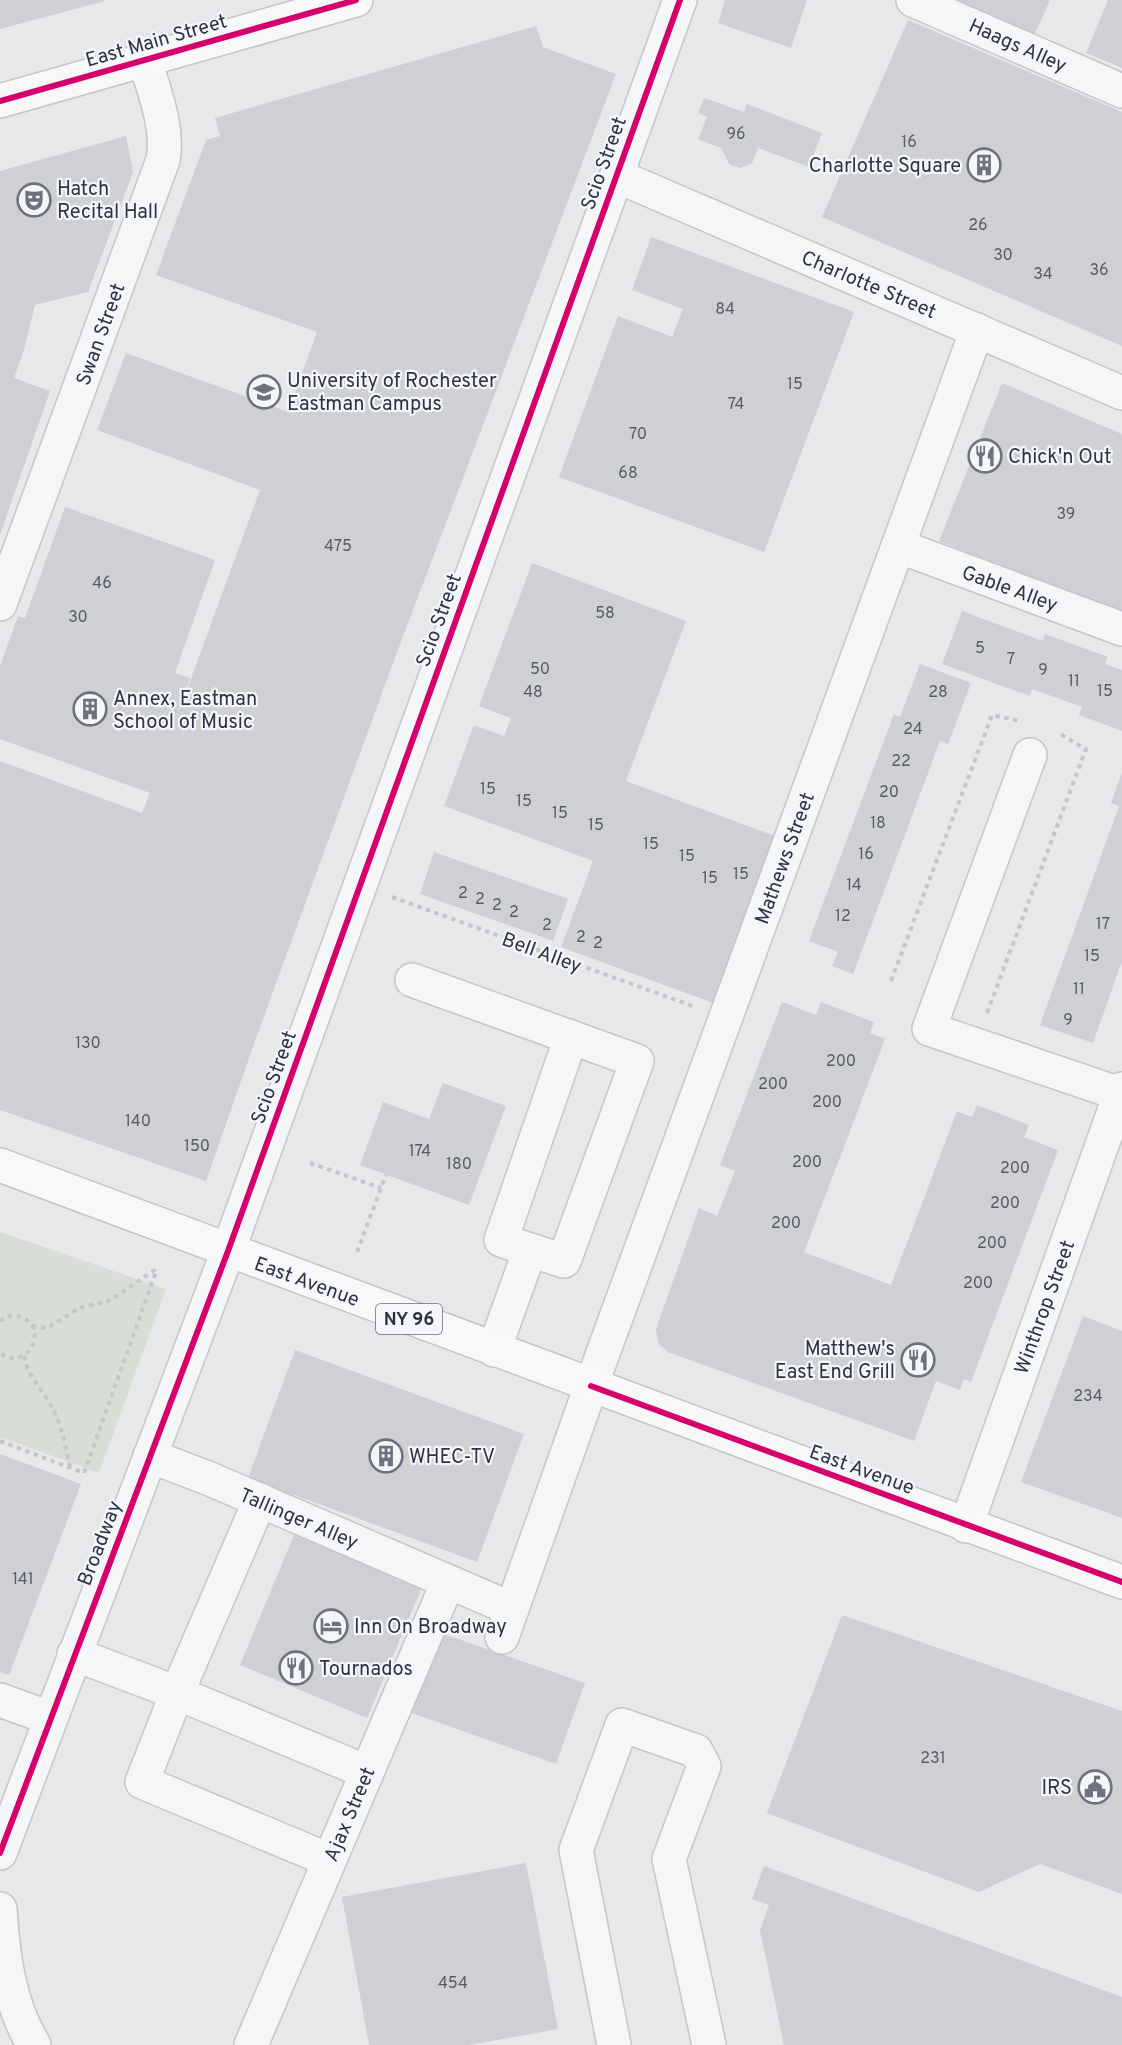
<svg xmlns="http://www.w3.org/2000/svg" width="1122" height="2045" font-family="Overpass,sans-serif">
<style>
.green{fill:#d6ded6}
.building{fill:#ced0d3}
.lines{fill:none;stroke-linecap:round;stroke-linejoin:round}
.minor-casing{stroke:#c4c6c8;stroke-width:36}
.major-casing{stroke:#c2c5c8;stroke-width:36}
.path{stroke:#c5c6ca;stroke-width:4;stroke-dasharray:4.5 4.5;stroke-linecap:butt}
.minor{stroke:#f5f6f7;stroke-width:33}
.major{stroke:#f8f8f8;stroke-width:33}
.cycleway-casing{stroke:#f4f6f9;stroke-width:10}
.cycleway{stroke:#d6006c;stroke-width:6}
.labels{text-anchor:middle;stroke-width:4.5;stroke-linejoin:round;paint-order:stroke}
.number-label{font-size:16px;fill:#545c69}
.shield{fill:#f4f6f9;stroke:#676e7b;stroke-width:1.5}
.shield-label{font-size:18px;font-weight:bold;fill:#2b3445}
.street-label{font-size:20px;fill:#2b3445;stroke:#f4f6f9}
.poi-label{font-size:20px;fill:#2b3445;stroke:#f4f6f9;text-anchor:start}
</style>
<rect width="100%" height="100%" fill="#e6e8ea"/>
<polygon class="green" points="0,1232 166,1289 99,1473 0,1437"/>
<g class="building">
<polygon points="0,0 105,0 105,1 0,29"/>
<polygon points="725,0 807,0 791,48 718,23"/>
<polygon points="949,0 1050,0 1033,38"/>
<polygon points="1108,0 1122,0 1122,68 1086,53"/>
<polygon points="908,20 1122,112 1122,346 822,217"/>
<polygon points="536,26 543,47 616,74 393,663 254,1044 206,1181 0,1110 0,761 142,813 150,793 0,739 0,666 18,616 25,618 65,507 215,560 175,673 190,678 173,728 260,490 97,430 126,353 288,412 317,332 156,275 206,140 220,136 215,118"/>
<polygon points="704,98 744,112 747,104 822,133 809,167 758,148 752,163 741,168 730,165 721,148 698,139 707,117 698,113"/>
<polygon points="126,136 133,172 88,292 35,305 24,350 14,378 50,391 0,535 0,171"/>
<polygon points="651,237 854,312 764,552 559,477 618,316 672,337 683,309 632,290"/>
<polygon points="1002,383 1122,434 1122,616 939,541"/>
<polygon points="532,563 686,621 626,781 775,836 713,1003 561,947 593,861 444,806 474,725 504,736 511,718 479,706"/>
<polygon points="962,611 1043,641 1045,634 1108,657 1105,664 1122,670 1122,731 1079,715 1082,707 1032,689 1030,696 942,664"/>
<polygon points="920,664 971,683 948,744 940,741 853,974 832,966 838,952 809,941 894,714 900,717"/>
<polygon points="1122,772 1122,961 1093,1043 1040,1025 1119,806 1111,803"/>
<polygon points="434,852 568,899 553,941 420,894"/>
<polygon points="782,1002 816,1015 821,1002 874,1022 870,1033 885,1039 804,1252 891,1285 957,1111 972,1117 977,1105 1029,1125 1024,1137 1058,1150 971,1382 964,1379 960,1390 936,1381 914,1441 668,1352 658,1343 656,1329 699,1208 717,1216 735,1171 720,1165"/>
<polygon points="443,1083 506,1106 469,1205 360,1165 383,1102 429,1119"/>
<polygon points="1083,1316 1122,1331 1122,1518 1021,1482"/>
<polygon points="295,1350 524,1434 477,1562 248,1478"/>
<polygon points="0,1454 81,1484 9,1675 0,1672"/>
<polygon points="294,1535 422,1587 367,1718 240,1665"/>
<polygon points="842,1615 1122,1711 1122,1894 1040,1864 979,1892 767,1813"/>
<polygon points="441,1633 585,1683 556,1764 412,1713"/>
<polygon points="526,1863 558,2029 469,2045 369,2045 342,1897"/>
<polygon points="764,1866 1122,1997 1122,2045 784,2045 760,1930 769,1905 752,1899"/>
</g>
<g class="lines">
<g class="minor-casing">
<g id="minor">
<polyline points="913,0 1122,91"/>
<polyline points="617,176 1122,393"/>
<polyline points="898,546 1122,629"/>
<path d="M 0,604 L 163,160 C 169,127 154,92 145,60"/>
<polyline points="1030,755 929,1029 1120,1094"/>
<polyline points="412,980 637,1061 564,1261 530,1250 494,1350"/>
<polyline points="530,1250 501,1240 571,1037"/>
<polyline points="150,1456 210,1479 512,1609"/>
<polyline points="260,1500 177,1693 142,1782 329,1860"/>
<polyline points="966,1526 1122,1089"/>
<polyline points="502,1637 591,1386 977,330"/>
<polyline points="74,1654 177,1693 367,1772"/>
<polyline points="0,1700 50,1718"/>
<polyline points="0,1853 228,1251 680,0"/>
<path d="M 0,1909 C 3,1955 9,2005 34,2045"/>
<polyline points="251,2045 448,1582"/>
<polyline points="614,2045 576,1850 622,1725 696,1751 704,1766 669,1859 709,2045"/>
</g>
</g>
<g class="major-casing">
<g id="major">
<polyline points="0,101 356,0"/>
<polyline points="0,1165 1122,1582"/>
</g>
</g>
<g class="path">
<polyline points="392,897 695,1007"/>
<polyline points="891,981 992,715 1020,721"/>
<polyline points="987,1013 1086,749 1058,733"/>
<polyline points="310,1163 381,1188"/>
<polyline points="357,1252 386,1175"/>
<path d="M 0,1321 C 5,1317 11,1315 18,1316 C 52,1325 28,1374 0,1353"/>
<polyline points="32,1326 47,1328 79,1308 111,1300 156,1269"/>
<path d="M 24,1356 C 27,1376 46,1394 55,1413 C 63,1430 66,1449 70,1467"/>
<polyline points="0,1441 84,1473 157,1269"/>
</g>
<use href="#minor" class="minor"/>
<use href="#major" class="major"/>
<g class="cycleway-casing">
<g id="cycleway">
<polyline points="0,101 356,0"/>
<polyline points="591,1386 1122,1582"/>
<polyline points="0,1853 228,1251 680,0"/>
</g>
</g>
<use href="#cycleway" class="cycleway"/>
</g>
<defs>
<g id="building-ring" transform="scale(1.725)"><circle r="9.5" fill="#f4f6f9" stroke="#6c737f" stroke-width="1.5"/><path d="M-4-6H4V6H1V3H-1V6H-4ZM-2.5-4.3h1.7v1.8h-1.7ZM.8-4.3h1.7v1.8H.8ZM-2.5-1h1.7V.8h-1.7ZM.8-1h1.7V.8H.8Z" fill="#6c737f"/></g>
<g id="theatre-ring" transform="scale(1.725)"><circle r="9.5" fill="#f4f6f9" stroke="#6c737f" stroke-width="1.5"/><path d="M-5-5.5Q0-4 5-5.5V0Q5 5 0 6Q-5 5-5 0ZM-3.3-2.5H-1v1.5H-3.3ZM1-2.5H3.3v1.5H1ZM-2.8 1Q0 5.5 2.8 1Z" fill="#6c737f"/></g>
<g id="university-ring" transform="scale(1.725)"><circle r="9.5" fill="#f4f6f9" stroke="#6c737f" stroke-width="1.5"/><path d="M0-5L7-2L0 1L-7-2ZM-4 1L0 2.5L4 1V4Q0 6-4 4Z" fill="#6c737f"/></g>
<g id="restaurant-ring" transform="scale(1.725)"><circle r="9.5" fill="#f4f6f9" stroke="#6c737f" stroke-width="1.5"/><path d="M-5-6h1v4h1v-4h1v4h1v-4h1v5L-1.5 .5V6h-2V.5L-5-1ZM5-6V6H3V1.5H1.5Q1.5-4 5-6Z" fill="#6c737f"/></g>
<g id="hotel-ring" transform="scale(1.725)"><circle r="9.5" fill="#f4f6f9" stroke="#6c737f" stroke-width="1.5"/><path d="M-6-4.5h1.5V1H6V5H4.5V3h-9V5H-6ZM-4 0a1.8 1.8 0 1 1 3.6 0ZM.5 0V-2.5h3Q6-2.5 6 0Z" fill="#6c737f"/></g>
<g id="civic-ring" transform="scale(1.725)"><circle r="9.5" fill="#f4f6f9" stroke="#6c737f" stroke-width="1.5"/><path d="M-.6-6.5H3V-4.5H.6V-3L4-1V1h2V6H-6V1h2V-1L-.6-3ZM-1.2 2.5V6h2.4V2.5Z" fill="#6c737f"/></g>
</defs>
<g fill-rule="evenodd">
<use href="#building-ring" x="984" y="165"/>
<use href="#theatre-ring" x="34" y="200"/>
<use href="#university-ring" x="264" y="392"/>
<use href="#restaurant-ring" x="985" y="456"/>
<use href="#building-ring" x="90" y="709"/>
<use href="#restaurant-ring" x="918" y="1360"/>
<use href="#building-ring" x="386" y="1456"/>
<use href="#hotel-ring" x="331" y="1626"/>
<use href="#restaurant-ring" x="296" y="1668"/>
<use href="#civic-ring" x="1095" y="1787"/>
</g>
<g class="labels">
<g class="number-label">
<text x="736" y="139">96</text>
<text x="909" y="147">16</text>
<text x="978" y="230">26</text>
<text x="1003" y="260">30</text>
<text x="1099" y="275">36</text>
<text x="1043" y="279">34</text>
<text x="725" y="314">84</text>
<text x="795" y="389">15</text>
<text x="736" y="409">74</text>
<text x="638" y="439">70</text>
<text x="628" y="478">68</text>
<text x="1066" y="519">39</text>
<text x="338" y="551">475</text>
<text x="102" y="588">46</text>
<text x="605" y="618">58</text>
<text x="78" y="622">30</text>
<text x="980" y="653">5</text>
<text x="1011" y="664">7</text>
<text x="540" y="674">50</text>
<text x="1043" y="675">9</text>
<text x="1074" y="686">11</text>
<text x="1105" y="696">15</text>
<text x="533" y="697">48</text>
<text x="938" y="697">28</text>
<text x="913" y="734">24</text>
<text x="901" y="766">22</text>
<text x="488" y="794">15</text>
<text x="889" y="797">20</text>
<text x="524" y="806">15</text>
<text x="560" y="818">15</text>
<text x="878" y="828">18</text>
<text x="596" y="830">15</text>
<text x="651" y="849">15</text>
<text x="866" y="859">16</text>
<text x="687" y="861">15</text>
<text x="741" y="879">15</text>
<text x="710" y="883">15</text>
<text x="854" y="890">14</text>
<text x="463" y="898">2</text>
<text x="480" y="904">2</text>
<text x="497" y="910">2</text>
<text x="514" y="917">2</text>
<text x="843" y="921">12</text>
<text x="1103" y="929">17</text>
<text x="547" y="930">2</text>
<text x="581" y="942">2</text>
<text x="598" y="948">2</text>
<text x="1092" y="961">15</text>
<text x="1079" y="994">11</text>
<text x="1068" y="1025">9</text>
<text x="88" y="1048">130</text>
<text x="841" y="1066">200</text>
<text x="773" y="1089">200</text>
<text x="827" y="1107">200</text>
<text x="138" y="1126">140</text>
<text x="197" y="1151">150</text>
<text x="420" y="1156">174</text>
<text x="807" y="1167">200</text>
<text x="459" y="1169">180</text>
<text x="1015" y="1173">200</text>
<text x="1005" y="1208">200</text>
<text x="786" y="1228">200</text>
<text x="992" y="1248">200</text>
<text x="978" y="1288">200</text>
<text x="1088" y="1401">234</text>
<text x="23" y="1584">141</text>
<text x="933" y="1763">231</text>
<text x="453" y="1988">454</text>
</g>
<rect class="shield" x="376" y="1304" width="66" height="30" rx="4.5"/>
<g class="shield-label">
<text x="409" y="1325">NY 96</text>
</g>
<g class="street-label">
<text transform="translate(156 40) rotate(-16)" y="7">East Main Street</text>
<text transform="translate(1018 45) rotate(24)" y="7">Haags Alley</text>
<text transform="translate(603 163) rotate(-70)" y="7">Scio Street</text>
<text transform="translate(869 284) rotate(23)" y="7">Charlotte Street</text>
<text transform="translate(100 334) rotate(-70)" y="7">Swan Street</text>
<text transform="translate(1010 588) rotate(20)" y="7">Gable Alley</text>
<text transform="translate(438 620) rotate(-70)" y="7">Scio Street</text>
<text transform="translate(784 858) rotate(-70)" y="7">Mathews Street</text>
<text transform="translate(542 952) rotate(20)" y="7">Bell Alley</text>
<text transform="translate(273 1077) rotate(-70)" y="7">Scio Street</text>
<text transform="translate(307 1281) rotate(20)" y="7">East Avenue</text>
<text transform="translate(1044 1307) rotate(-70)" y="7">Winthrop Street</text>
<text transform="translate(862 1469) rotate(20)" y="7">East Avenue</text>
<text transform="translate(299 1518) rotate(23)" y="7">Tallinger Alley</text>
<text transform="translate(99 1543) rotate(-69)" y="7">Broadway</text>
<text transform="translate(349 1814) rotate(-67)" y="7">Ajax Street</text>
</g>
<g class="poi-label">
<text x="961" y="172" text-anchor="end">Charlotte Square</text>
<text x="57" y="195">Hatch<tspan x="57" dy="23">Recital Hall</tspan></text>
<text x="287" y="387">University of Rochester<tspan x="287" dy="23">Eastman Campus</tspan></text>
<text x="1008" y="463">Chick'n Out</text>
<text x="113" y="705">Annex, Eastman<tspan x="113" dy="23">School of Music</tspan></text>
<text x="895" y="1355" text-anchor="end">Matthew's<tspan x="895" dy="23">East End Grill</tspan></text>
<text x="409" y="1463">WHEC-TV</text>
<text x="354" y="1633">Inn On Broadway</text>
<text x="319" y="1675">Tournados</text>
<text x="1072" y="1794" text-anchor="end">IRS</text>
</g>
</g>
</svg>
